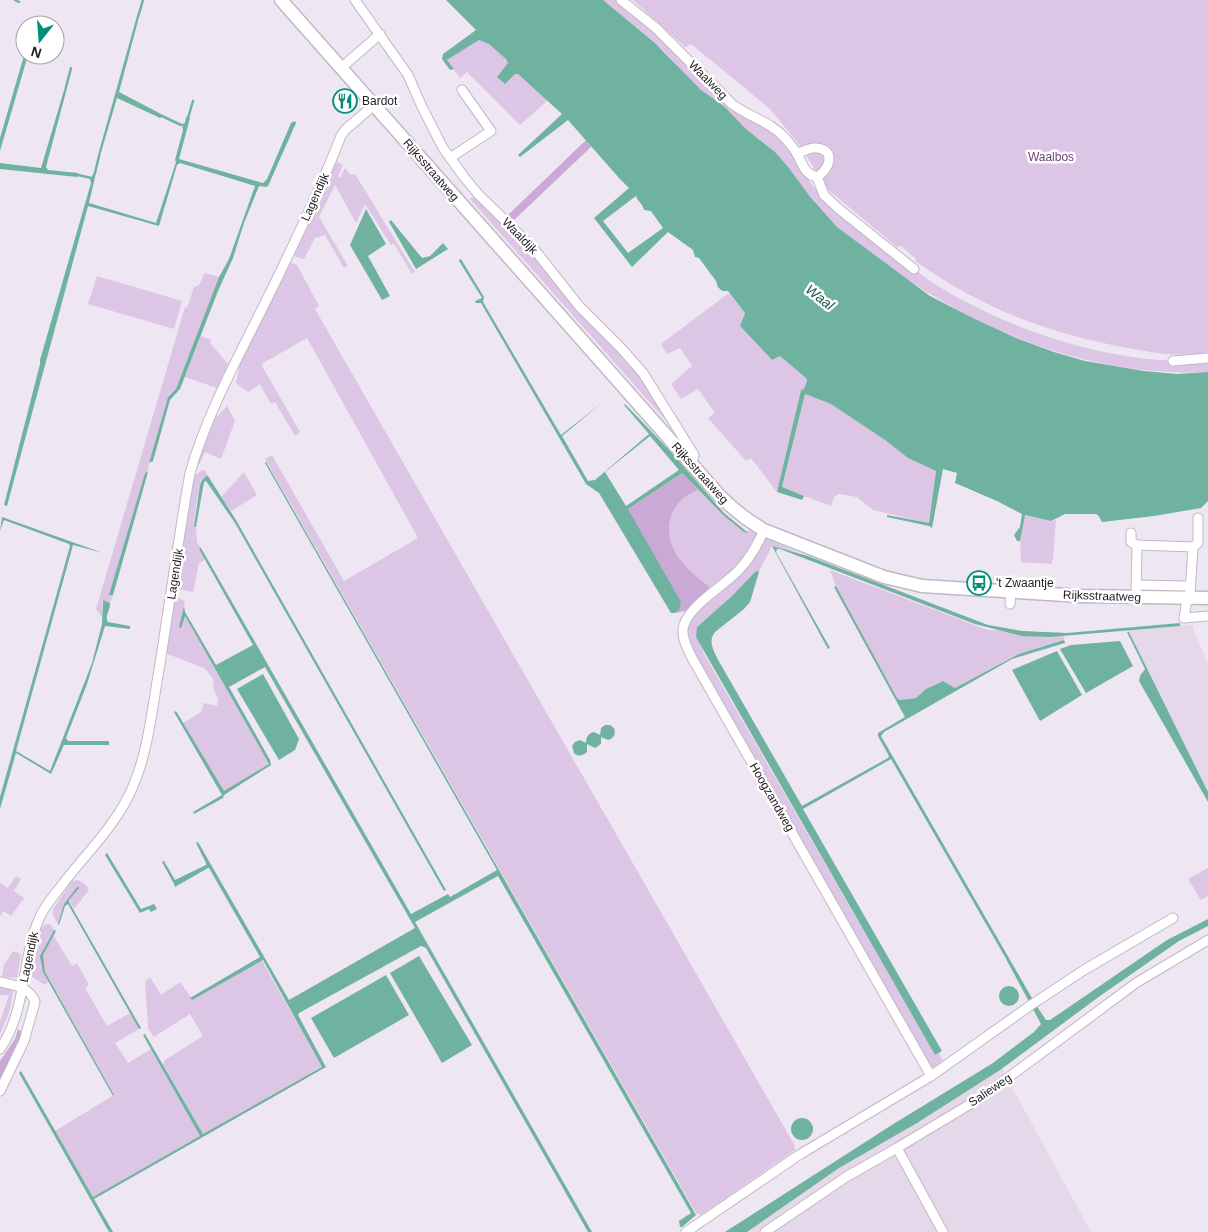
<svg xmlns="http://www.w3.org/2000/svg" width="1208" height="1232" font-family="Helvetica,sans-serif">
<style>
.built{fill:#e5d8eb}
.green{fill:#ddc5e5}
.forest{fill:#caa9d6}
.water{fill:#70b2a0;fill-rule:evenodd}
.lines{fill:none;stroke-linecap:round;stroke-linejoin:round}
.stream{stroke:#70b2a0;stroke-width:2.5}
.street-casing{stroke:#c1b8c4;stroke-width:11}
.secondary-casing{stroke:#c1b8c4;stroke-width:15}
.street{stroke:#fff;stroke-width:9}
.secondary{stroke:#fff;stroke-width:12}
.labels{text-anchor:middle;stroke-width:5;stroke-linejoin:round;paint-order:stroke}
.street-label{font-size:12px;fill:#201c21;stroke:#fff}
.poi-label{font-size:12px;fill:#201c21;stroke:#fff;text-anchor:start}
.park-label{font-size:12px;fill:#6d427b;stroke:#fff}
.water-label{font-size:14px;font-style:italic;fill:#255b4e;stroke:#fff}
</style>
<rect width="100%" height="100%" fill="#efe6f3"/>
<g class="built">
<polygon points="1193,625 1194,631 1208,663 1208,792 1129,632 1129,629"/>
<polygon points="1000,1065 1091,1232 724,1232"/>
</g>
<g class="green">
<path d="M 603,0 L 618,0 L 658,35 L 723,101 C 740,115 765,120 780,137 C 796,153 803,177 819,193 C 834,208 853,220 869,233 C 892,251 914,271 938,286 C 1013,332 1120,367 1208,360 L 1208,372 C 1068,378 943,315 837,227 C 824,216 814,201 803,187 C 792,172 772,150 757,137 C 753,134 749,131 745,128 C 738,121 732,113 724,106 C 713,98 702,91 691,81 C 679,69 669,54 655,43 C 638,28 620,15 603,0 Z"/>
<path d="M 633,0 L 1208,0 L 1208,352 C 1182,358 1154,353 1128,348 C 1074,338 1019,322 970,295 C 951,285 933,273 915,261 L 916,259 L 900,245 L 898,248 L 826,188 L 801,147 L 770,109 L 691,44 L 686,47 L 684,46 Z"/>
<path d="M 479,40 C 489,42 505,54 508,63 L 498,77 L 505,84 L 515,74 L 518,74 L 548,100 L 520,125 L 467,72 L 460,78 L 447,60 Z"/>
<polygon points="334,160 343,165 338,177 340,178 345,168 351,175 355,174 415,272 412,274 394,244 391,245 365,204 356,223 335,185 319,217 348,266 344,268 325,235 315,238 304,259 296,257 294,254 295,250"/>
<polygon points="476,195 513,228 648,383 683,440 470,199"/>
<polygon points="292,263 297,265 319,306 315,309 795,1146 795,1150 701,1215 696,1213 265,459 272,455 344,581 418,538 307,338 263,363 262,366 300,432 295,436 275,402 271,404 260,384 248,392 236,383 241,360 287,265"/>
<polygon points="205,273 219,277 176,390 169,395 167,400 149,463 148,472 145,473 110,594 113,596 110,603 103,600 102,602 102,617 96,609 185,307 187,308 194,287 199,285"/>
<polygon points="97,276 182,301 174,329 88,304"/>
<polygon points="729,293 745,313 740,326 772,360 780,356 806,378 807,381 804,389 801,390 777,492 751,458 746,461 708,418 715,413 698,389 681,399 671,384 692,366 680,348 667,354 661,344"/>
<polygon points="201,336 211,340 210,343 228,364 217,388 185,377"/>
<polygon points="805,394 831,404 885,440 908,458 936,471 929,523 873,510 857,497 839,494 834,497 831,506 782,488"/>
<polygon points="227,406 235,421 221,459 205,452 199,465 195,467 213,421"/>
<polygon points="205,470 208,476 204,477 201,480 196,505 194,526 196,527 197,542 201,548 199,549 205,560 199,563 193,592 178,589 184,549 182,547 192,477 201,471"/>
<polygon points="244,472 257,495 231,511 221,497"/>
<path d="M 698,490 L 723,515 L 746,533 L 748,530 L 757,534 L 755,541 L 740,564 L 710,587 C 687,570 662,548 671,517 C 676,503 685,495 698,490 Z"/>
<polygon points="1024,515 1051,521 1056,520 1053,559 1051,564 1021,562 1020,541"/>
<path d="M 766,538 L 800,554 L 772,546 L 759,572 L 756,571 L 732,596 L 697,627 L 703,652 L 935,1055 L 939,1053 L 943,1061 L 932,1068 L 695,656 C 688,639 684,632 694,614 Z"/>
<polygon points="830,570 988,630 1063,633 1064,640 1019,654 955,688 940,682 931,686 916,698 900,700 897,698 836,586"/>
<polygon points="179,598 185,601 179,627 181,627 184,615 269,764 225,791 222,790 183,723 201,712 204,703 217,706 218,699 214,690 213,679 208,672 204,668 165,653 174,601 176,599"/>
<polygon points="1208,868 1208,896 1201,900 1188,879"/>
<polygon points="16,876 21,879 14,891 24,898 11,916 3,911 0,917 0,883 8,888"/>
<polygon points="78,880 86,885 89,890 74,909 69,900 79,888 64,904 58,924 53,915 53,909 72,881"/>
<path d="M 50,924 L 54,930 C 42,952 36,957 48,982 L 45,985 L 32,977 L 29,972 L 36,937 L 44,925 Z"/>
<polygon points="53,935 72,966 77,963 89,985 85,988 107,1026 130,1013 139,1029 115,1043 128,1063 151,1049 200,1136 93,1197 55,1131 114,1095 45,972 43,955"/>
<polygon points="13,951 21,954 17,978 2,977 4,965"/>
<polygon points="261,959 322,1067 203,1134 163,1064 165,1060 203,1036 190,1014 154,1037 148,1028 145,982 150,977 161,995 180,982 192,999"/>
<polygon points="0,983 14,987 9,1013 0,1034 0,1022 9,995 0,995"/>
</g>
<g class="forest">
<polygon points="586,140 591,147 513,221 507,216"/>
<path d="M 682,473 L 698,490 C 685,495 676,503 671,517 C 662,548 687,570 710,587 L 685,611 L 675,613 L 679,610 L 628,509 Z"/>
<polygon points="18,1029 24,1034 0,1085 0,1061 15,1039"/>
</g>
<g class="water">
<path d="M 446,0 L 603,0 L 655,43 L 700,89 L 725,107 L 745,128 L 776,153 L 788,167 L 812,199 L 837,227 L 930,296 L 975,319 L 1016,338 L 1054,352 L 1085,361 L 1144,371 L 1177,374 L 1208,372 L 1208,501 L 1201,508 L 1154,516 L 1102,522 L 1098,515 L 1095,514 L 1065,514 L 1051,521 L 1025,515 L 1020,541 L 1017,541 L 1014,535 L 1020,527 L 1022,514 L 997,501 L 955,483 L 957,473 L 943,469 L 932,528 L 929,526 L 887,517 L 887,515 L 929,523 L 936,471 L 908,458 L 885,440 L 831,404 L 805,394 L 782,487 L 804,496 L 802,500 L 777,492 L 801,390 L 804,389 L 807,381 L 806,378 L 780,356 L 772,360 L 740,326 L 745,313 L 728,291 L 722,291 L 718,287 L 716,281 L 699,258 L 695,257 L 693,250 L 668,232 L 632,267 L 594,218 L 629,188 L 619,178 L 568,120 L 520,157 L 518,155 L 562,114 L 518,74 L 515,74 L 505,84 L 497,77 L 508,63 L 506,59 L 489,44 L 479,40 L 447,60 L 454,69 L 450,70 L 442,59 L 443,54 L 476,30 ZM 636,196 C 638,202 643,204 644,210 L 651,211 L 663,228 L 628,253 L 603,221 Z"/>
<polygon points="137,16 139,17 119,92 163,115 160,118 117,98 100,156 98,155"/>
<polygon points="25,52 25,55 28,55 0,151 0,138"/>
<polygon points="65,87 67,88 46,167 48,170 78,173 77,177 0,169 0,163 41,168"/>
<polygon points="186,117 190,118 179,159 263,183 267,179 291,123 295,121 296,123 269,184 267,187 259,186 244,223 233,258 218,291 180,389 170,400 153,461 149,463 168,397 176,389 219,277 229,259 255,186 180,163 177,165 159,226 88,206 7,506 4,505 40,364 40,360 91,183 90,179 94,173 96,173 89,203 156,223 176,162 175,160 183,130 182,124 185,123"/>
<polygon points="366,209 386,244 368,256 390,296 382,300 350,245"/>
<polygon points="391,220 422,258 430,256 443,243 448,249 416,269 389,222"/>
<path d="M 461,259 L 484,297 L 483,302 L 561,435 L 603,402 L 562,436 L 588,481 L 595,480 L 649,434 L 624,405 L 625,404 L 672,453 L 724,513 L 747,532 L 747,533 L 744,532 L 723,515 L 682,473 L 628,509 L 681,602 L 679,610 L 675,613 L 671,613 L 599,493 L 586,484 L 481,303 L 476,303 L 475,301 L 482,298 L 459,261 L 459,260 ZM 650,436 L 679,470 L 626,506 L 605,472 Z"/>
<polygon points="266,462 696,1215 682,1227 680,1227 679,1221 691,1213 498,876 415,922 592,1232 588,1232 426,948 421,946 299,1013 298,1015 326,1067 94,1199 113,1232 109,1232 19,1073 21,1071 93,1197 200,1136 143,1035 145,1034 203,1134 322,1067 263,960 192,1000 190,998 260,957 209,868 208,868 175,887 174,884 162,862 164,861 175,880 206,865 206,863 196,843 198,842 289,1000 415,928 265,667 229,687 270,760 271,765 224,795 223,798 194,814 193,812 222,795 174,712 176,711 224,791 269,764 185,616 181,628 179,627 184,606 185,612 216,665 253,645 199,549 201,548 411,914 448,894 450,897 497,870 265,463"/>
<polygon points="148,472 113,595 109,595 145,473"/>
<polygon points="206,476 208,476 236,520 446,890 444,891 235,523 206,481 204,482 196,527 194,527 200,485 202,480"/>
<path d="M 2,517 L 103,553 L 73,545 L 16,751 L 50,771 L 92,663 L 102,624 L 103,600 L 110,603 C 111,609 104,616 108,622 L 130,626 L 130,629 L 105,626 L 87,684 L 66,738 L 68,741 L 109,741 L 109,745 L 64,745 L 51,774 L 16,753 L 0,809 L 0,797 L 70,546 L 69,544 L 4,520 L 0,531 Z"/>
<polygon points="772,546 808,556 988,625 1022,631 1067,633 1180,623 1180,626 1050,637 1022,636 975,624 780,549 777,549 776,552 830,648 828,649"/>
<path d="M 756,571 L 759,572 L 750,602 L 744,609 L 715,632 C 708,641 713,649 717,658 L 802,806 L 888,758 L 889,756 L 878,736 L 878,733 L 905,717 L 834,587 L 836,586 L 897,698 L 900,700 L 916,698 L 926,689 L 943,681 L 955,688 L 1019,654 L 1064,640 L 1065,643 L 1012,659 L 884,732 L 881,736 L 1036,1005 L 1046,1020 L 1050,1020 L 1167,940 L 1208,919 L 1208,926 L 1179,941 L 1100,996 L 1000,1070 L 917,1123 L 839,1168 L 747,1232 L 725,1232 L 895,1123 L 993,1063 L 1034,1032 L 1041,1024 L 1005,957 L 891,759 L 803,809 L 942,1051 L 935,1055 L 696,637 L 697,627 L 732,596 Z"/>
<polygon points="1127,632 1129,632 1208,792 1208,802 1139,681 1140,676 1145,669"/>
<polygon points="1120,641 1133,666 1086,693 1060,649 1071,645"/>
<polygon points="1057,651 1082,695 1040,721 1012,670"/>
<polygon points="263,674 299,739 295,750 279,760 237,689"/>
<path d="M 605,725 L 610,725 L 614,728 C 616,734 614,738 608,740 L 601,737 L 601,744 L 595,748 L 587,744 L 587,752 C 583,756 578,757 574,753 L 572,746 L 575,742 L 580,740 L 586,743 C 586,738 588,733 594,732 L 600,735 L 601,728 Z"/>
<polygon points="107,853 141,909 154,904 157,909 151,912 149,909 140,913 105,855"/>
<polygon points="78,886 79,888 69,900 69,902 141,1028 139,1029 68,904 65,906 59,925 58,924 64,904"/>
<polygon points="54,930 56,931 43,955 45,972 114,1095 113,1096 43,972 40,956"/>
<polygon points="419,956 472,1045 442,1063 390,973"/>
<polygon points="386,975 409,1015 334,1058 311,1018"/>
<circle cx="1009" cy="996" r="10"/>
<circle cx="802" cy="1129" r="11"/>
</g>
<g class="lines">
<g class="stream">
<polyline points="15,0 19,2"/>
<polyline points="138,17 143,0"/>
<polyline points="66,87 71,68"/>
<polyline points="162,116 181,125"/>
<polyline points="188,118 193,101"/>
<polyline points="95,173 99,156"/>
<polyline points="78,175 91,178"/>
</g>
<g class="street-casing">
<g id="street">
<polyline points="355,0 408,75 422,107 443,148 464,177 478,194 534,249 579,306 621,348 643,373 694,455 692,463"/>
<path d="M 621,0 L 656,28 L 732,104 C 749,117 771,122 785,138 C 789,143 794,148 797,154 C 803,164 804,174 817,177"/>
<polyline points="341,68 380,34"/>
<path d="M 797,154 C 803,151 810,147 817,148 C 836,150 830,169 817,177"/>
<polyline points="450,158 491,131 462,90"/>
<polyline points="817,177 824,195 839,209 914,269"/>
<polyline points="1173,361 1208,358"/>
<polyline points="1131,533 1131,542 1137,545"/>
<polyline points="1193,547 1198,543 1198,518"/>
<polyline points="1136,585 1190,586"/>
<polyline points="1136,597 1137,545 1193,547 1190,593 1186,605 1184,618 1208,616"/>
<polyline points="1010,604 1011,592"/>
<path d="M 0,982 C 14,985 30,987 35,1002 L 24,1041 L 0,1091"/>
<path d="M 0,1049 C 27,1010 21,961 39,919 C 44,906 54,896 62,885 C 84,856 112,829 128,797 C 147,760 151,716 158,676 C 169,608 178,540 190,473 C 206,417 234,365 260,313 C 289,255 317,197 341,136 L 345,130 L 374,105"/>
<polyline points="931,1076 1031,1005 1084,970 1173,918"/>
<polyline points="897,1148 943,1232"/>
<path d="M 686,1232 L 799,1155 L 931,1076 L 692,658 C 688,650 682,639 683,629 C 686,607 724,586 739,570 C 749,559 758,544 764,530"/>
<polyline points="765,1232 846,1177 897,1148 982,1097 1136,983 1208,940"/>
</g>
</g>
<g class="secondary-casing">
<path id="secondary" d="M 281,0 L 719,495 C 733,509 746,520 764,530 L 884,577 L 922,586 L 1081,596 L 1208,598"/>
</g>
<use href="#street" class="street"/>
<use href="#secondary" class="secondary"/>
</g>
<defs>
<g id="restaurant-ring" transform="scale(1.25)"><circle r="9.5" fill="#fff" stroke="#028e77" stroke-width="1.5"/><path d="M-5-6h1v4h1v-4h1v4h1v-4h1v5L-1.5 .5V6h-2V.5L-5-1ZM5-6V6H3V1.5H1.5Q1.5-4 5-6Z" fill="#028e77"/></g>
<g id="bus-ring" transform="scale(1.25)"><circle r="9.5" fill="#fff" stroke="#028e77" stroke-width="1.5"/><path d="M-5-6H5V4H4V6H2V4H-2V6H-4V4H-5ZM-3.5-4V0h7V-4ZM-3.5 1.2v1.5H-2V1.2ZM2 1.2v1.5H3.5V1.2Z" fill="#028e77"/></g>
</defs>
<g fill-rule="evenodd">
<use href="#restaurant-ring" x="345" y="101"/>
<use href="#bus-ring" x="979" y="583"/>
</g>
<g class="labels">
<g class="street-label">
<text transform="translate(708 80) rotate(45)" y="4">Waalweg</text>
<text transform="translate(431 170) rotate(49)" y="4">Rijksstraatweg</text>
<text transform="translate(315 197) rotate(-66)" y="4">Lagendijk</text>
<text transform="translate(520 236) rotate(46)" y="4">Waaldijk</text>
<text transform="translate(700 473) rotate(48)" y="4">Rijksstraatweg</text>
<text transform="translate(175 574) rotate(-81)" y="4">Lagendijk</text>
<text transform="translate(1102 596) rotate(2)" y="4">Rijksstraatweg</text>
<text transform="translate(772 797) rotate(60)" y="4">Hoogzandweg</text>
<text transform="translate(29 957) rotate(-78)" y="4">Lagendijk</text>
<text transform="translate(990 1090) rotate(-34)" y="4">Salieweg</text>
</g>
<g class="poi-label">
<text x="362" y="105">Bardot</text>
<text x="996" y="587">'t Zwaantje</text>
</g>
<g class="park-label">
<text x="1051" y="161">Waalbos</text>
</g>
<g class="water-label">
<text transform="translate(820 297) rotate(38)" y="5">Waal</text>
</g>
</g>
<g transform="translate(40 40) rotate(197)"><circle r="24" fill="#ffffff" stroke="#a6a4a6"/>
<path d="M0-4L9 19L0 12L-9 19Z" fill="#028e77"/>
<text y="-8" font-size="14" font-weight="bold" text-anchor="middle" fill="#201c21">N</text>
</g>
</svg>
